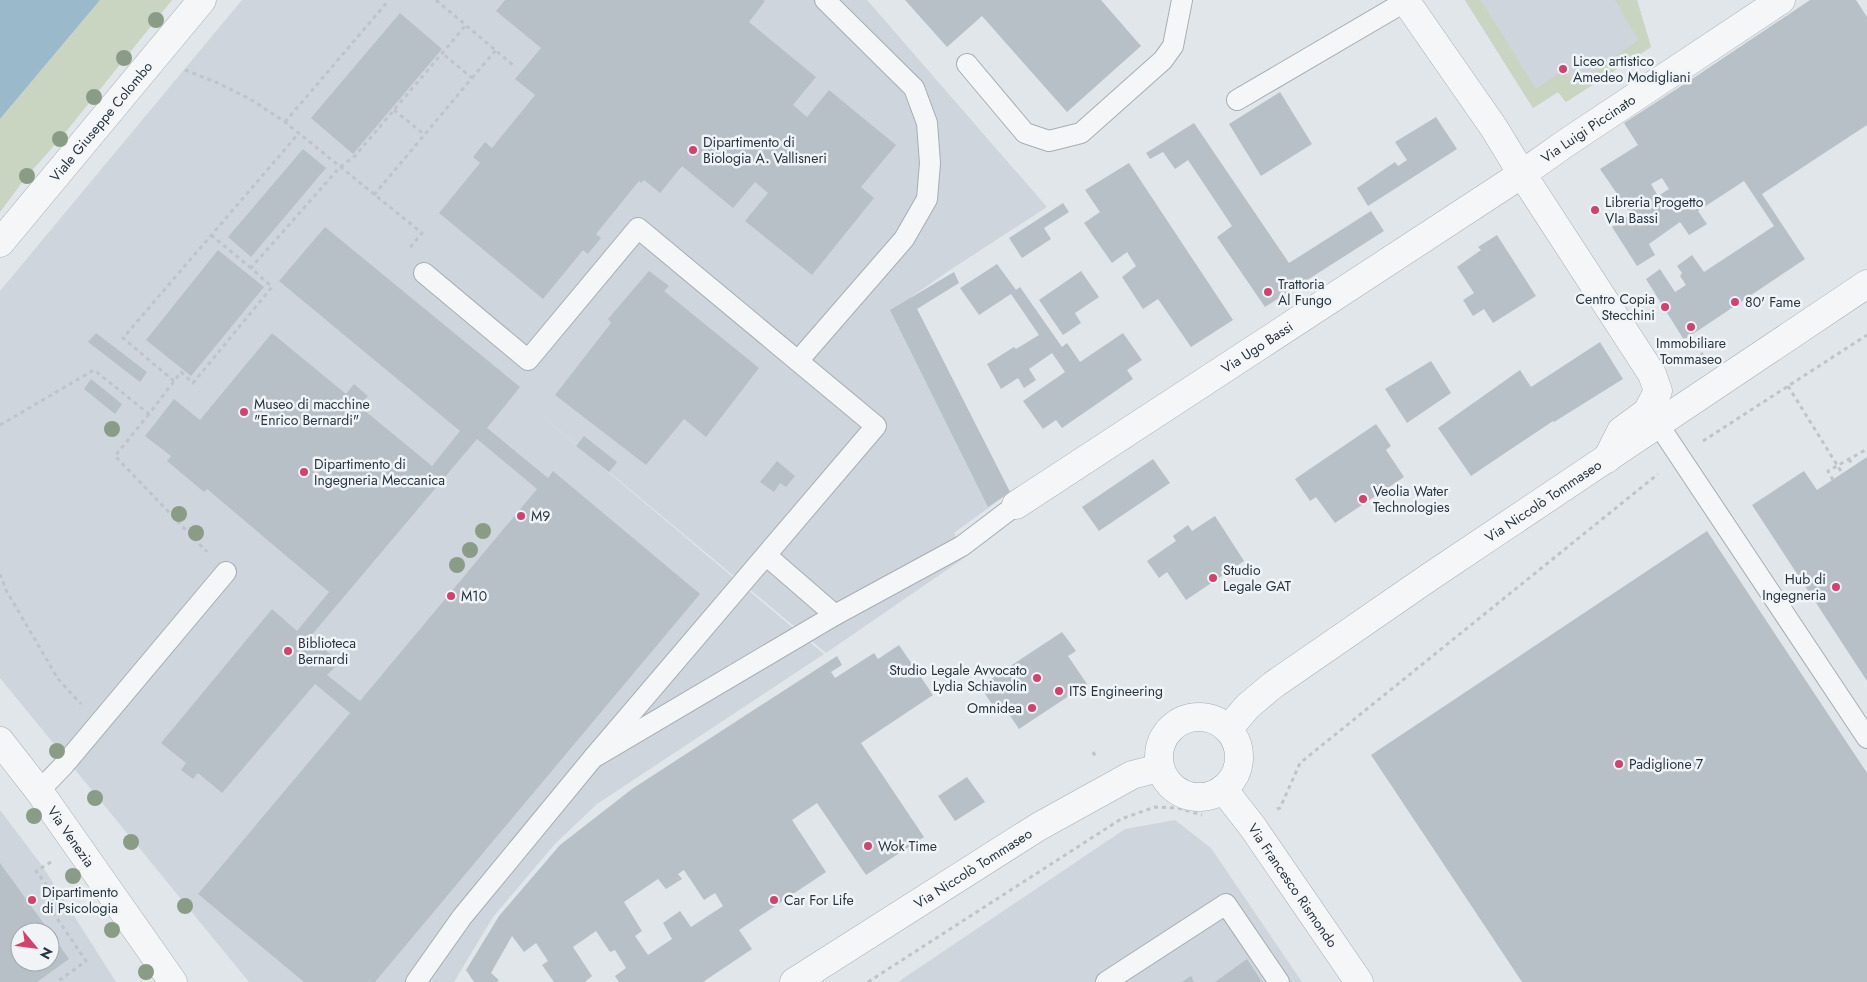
<svg xmlns="http://www.w3.org/2000/svg" width="1867" height="982" font-family="Jost,sans-serif">
<style>
.built{fill:#cfd5dc;fill-rule:evenodd}
.green{fill:#c9d4c1}
.water{fill:#9ab9cb}
.building{fill:#b8c0c7;fill-rule:evenodd}
.lines{fill:none;stroke-linecap:round;stroke-linejoin:round}
.service-casing{stroke:#a6aeb4;stroke-width:22}
.pedestrian-casing{stroke:#a6aeb4;stroke-width:29}
.minor-casing{stroke:#a6aeb4;stroke-width:29}
.tertiary-casing{stroke:#a6aeb4;stroke-width:29}
.path{stroke:#bfc4c9;stroke-width:3;stroke-dasharray:4 4;stroke-linecap:butt}
.service{stroke:#f4f6f8;stroke-width:20}
.pedestrian{stroke:#f4f6f8;stroke-width:28}
.minor{stroke:#f4f6f8;stroke-width:28}
.tertiary{stroke:#f4f6f8;stroke-width:28}
.tree{fill:#8a9c86}
.poi-dot{fill:#d4416c;stroke:#f0f4f7;stroke-width:2}
.labels{text-anchor:middle;stroke-width:5;stroke-linejoin:round;paint-order:stroke}
.poi-label{font-size:14px;fill:#283642;stroke:#f0f4f7;text-anchor:start}
.street-label{font-size:14px;fill:#283642;stroke:#f0f4f7}
</style>
<rect width="100%" height="100%" fill="#e1e6ea"/>
<g class="built">
<polygon points="242,0 867,0 1047,207 947,272 911,297 1010,492 954,533 967,556 826,653 524,401 824,654 597,804 555,844 493,917 454,982 249,982 0,678 0,291"/>
<polygon points="1465,0 1637,0 1651,47 1566,102 1558,92 1533,108"/>
<path d="M 0,810 L 43,867 L 116,982 L 0,982 ZM 20,932 L 50,932 L 50,962 L 20,962 Z"/>
<polygon points="1175,820 1211,848 1302,982 898,982 1125,829"/>
</g>
<g class="green">
<polygon points="100,0 172,0 60,139 27,176 0,212 0,119"/>
<polygon points="1465,0 1481,0 1536,89 1563,70 1578,85 1638,40 1615,0 1637,0 1651,47 1566,102 1558,92 1533,108"/>
</g>
<polygon class="water" points="0,0 100,0 0,119"/>
<g class="building">
<polygon points="505,0 763,0 765,1 749,22 816,77 793,105 807,117 829,90 896,145 861,187 874,198 812,275 745,221 768,193 755,182 733,208 682,166 660,193 644,180 641,183 639,181 596,234 601,238 588,254 583,250 543,299 439,213 480,163 473,157 485,142 492,148 535,95 515,79 541,48 496,11"/>
<polygon points="905,0 1101,0 1141,46 1067,112 982,16 947,47"/>
<path d="M 1810,0 L 1856,0 L 1867,17 L 1867,125 L 1762,194 L 1805,259 L 1684,340 L 1646,279 L 1660,269 L 1675,292 L 1686,285 L 1680,276 L 1682,273 L 1677,266 L 1692,255 L 1704,272 L 1774,226 L 1744,181 L 1698,211 L 1707,224 L 1689,235 L 1680,222 L 1649,244 L 1655,255 L 1637,266 L 1612,227 L 1631,214 L 1600,169 L 1638,145 L 1624,123 L 1692,79 ZM 1662,178 L 1669,189 L 1658,196 L 1651,184 Z"/>
<polygon points="400,13 442,49 353,154 311,118"/>
<polygon points="1280,92 1312,144 1261,176 1229,124"/>
<polygon points="1436,117 1457,149 1368,206 1357,188 1395,162 1398,166 1407,160 1395,142"/>
<polygon points="1194,123 1289,263 1371,211 1384,231 1265,307 1217,237 1232,226 1188,160 1175,169 1163,152 1150,159 1146,153"/>
<polygon points="303,149 326,168 251,257 228,237"/>
<polygon points="1129,163 1233,320 1191,347 1158,299 1143,309 1122,277 1136,266 1127,252 1112,263 1084,223 1100,212 1085,190"/>
<polygon points="1063,203 1069,212 1044,228 1051,239 1022,258 1009,238"/>
<path d="M 325,227 L 520,387 L 487,428 L 548,478 L 553,471 L 700,594 L 375,982 L 304,982 L 198,894 L 350,713 L 315,684 L 222,793 L 198,773 L 193,779 L 181,770 L 186,763 L 161,743 L 272,609 L 297,631 L 329,592 L 207,489 L 204,492 L 167,461 L 171,456 L 145,436 L 174,399 L 200,420 L 272,333 L 346,394 L 354,384 L 368,396 L 359,406 L 432,466 L 460,431 L 279,281 ZM 477,439 L 537,489 L 360,701 L 327,675 L 340,662 L 310,637 Z"/>
<polygon points="1497,235 1536,296 1493,323 1484,309 1473,316 1463,300 1474,293 1457,267 1481,250 1478,247"/>
<polygon points="218,250 264,287 191,376 146,340"/>
<polygon points="997,264 1016,290 1020,287 1062,347 1067,343 1080,362 1123,333 1142,360 1127,370 1133,379 1062,428 1056,420 1043,429 1023,401 1065,372 1052,353 1029,369 1036,380 1024,388 1018,378 1001,389 987,364 1014,347 1016,349 1039,335 1011,294 979,315 960,288"/>
<polygon points="649,271 669,286 664,291 759,368 706,437 684,419 646,465 555,395 611,323 608,319"/>
<polygon points="1081,271 1099,297 1075,313 1081,323 1063,335 1039,300"/>
<polygon points="954,272 959,283 917,309 1010,492 988,507 890,310"/>
<polygon points="96,333 147,372 140,382 88,342"/>
<polygon points="1600,342 1623,379 1554,422 1553,421 1471,476 1438,428 1520,370 1531,387"/>
<polygon points="1431,361 1451,393 1407,423 1385,389"/>
<polygon points="91,379 122,404 115,414 84,389"/>
<polygon points="1376,424 1391,446 1386,450 1404,477 1335,523 1316,497 1310,501 1295,479"/>
<polygon points="584,436 617,462 609,472 576,446"/>
<polygon points="1867,457 1867,681 1752,505 1804,471 1817,490"/>
<polygon points="1153,459 1170,483 1099,531 1082,507"/>
<polygon points="777,461 795,476 786,487 780,483 774,492 760,482"/>
<polygon points="1215,516 1244,561 1186,600 1167,572 1159,578 1147,561 1176,541 1173,536 1188,525 1192,531"/>
<polygon points="1707,531 1867,773 1867,982 1522,982 1371,755"/>
<polygon points="1062,632 1076,651 1068,656 1087,684 1019,729 1000,701 993,706 980,686"/>
<path d="M 899,645 L 933,695 L 861,743 L 924,837 L 866,875 L 817,803 L 792,820 L 826,872 L 739,930 L 752,949 L 703,982 L 619,982 L 615,976 L 626,968 L 615,950 L 610,952 L 596,931 L 573,947 L 592,976 L 586,981 L 586,982 L 554,982 L 542,965 L 548,961 L 536,943 L 524,952 L 512,936 L 491,973 L 499,980 L 497,982 L 474,982 L 466,970 L 499,916 L 560,845 L 632,789 L 837,656 L 842,665 L 831,672 L 835,678 L 874,653 L 878,659 ZM 684,870 L 704,900 L 715,893 L 723,906 L 691,927 L 680,911 L 663,923 L 672,939 L 648,955 L 635,936 L 642,931 L 624,902 L 658,879 L 666,889 L 682,879 L 678,874 Z"/>
<polygon points="967,777 985,802 955,821 938,796"/>
<polygon points="0,863 50,932 20,932 20,962 50,962 50,932 69,959 37,982 0,982"/>
<polygon points="1247,959 1262,982 1215,982"/>
<polygon points="1191,976 1194,982 1182,982"/>
</g>
<g class="lines">
<g class="service-casing">
<g id="service">
<polyline points="967,64 1025,133 1049,141 1081,133 1163,60 1173,46 1182,0"/>
<polyline points="1237,100 1406,1"/>
<polyline points="424,273 528,360 638,228 876,426 593,758"/>
<polyline points="798,361 904,239 927,199 930,163 927,123 914,88 825,0"/>
<polyline points="1658,424 1867,738"/>
<polyline points="767,556 835,615"/>
<polyline points="39,791 64,765 226,572"/>
<polyline points="416,982 462,917 593,758 835,615 962,546 1016,505"/>
<polyline points="1106,982 1226,904 1279,982"/>
</g>
</g>
<g class="pedestrian-casing">
<g id="pedestrian">
<path id="s1" d="M 0,243 L 202,0"/>
</g>
</g>
<g class="minor-casing">
<g id="minor">
<polyline points="1405,0 1494,128 1522,174 1652,374 1658,391 1647,412 1621,431 1607,459"/>
<path id="s2" d="M 1016,505 L 1522,174 L 1566,143 L 1781,0"/>
<path id="s3" d="M 0,741 L 39,791 L 173,982"/>
</g>
</g>
<g class="tertiary-casing">
<g id="tertiary">
<circle cx="1199" cy="757" r="40"/>
<path id="s4" d="M 1228,729 L 1248,706 L 1273,685 L 1428,578 L 1867,284"/>
<path id="s5" d="M 1223,789 L 1252,826 L 1359,982"/>
<path id="s6" d="M 794,982 L 1038,827 L 1132,775 L 1159,768"/>
</g>
</g>
<g class="path">
<polyline points="436,0 513,65"/>
<polyline points="185,70 218,83 250,99 285,122 422,233 408,250"/>
<polyline points="472,78 496,50"/>
<polyline points="394,110 425,135"/>
<polyline points="285,122 389,0"/>
<polyline points="374,195 472,78 442,53"/>
<polyline points="211,235 251,268"/>
<polyline points="1697,346 1703,356"/>
<polyline points="174,381 123,338 299,133"/>
<polyline points="1788,386 1842,473"/>
<polyline points="149,414 115,456 207,552"/>
<polyline points="0,425 94,370 149,414 181,372 193,383 272,287 251,268 340,167 355,156 466,25"/>
<polyline points="1703,441 1867,335"/>
<polyline points="1849,459 1853,466"/>
<polyline points="1833,480 1828,471 1867,449"/>
<polyline points="0,574 6,590 58,679 81,704"/>
<polyline points="1093,752 1097,759"/>
<polyline points="1277,809 1280,808 1300,763 1658,474"/>
<polyline points="51,862 36,871 57,899 48,905 86,961 57,982"/>
<polyline points="868,982 1121,819 1155,807 1178,808 1202,815"/>
</g>
<use href="#service" class="service"/>
<use href="#pedestrian" class="pedestrian"/>
<use href="#minor" class="minor"/>
<use href="#tertiary" class="tertiary"/>
</g>
<g class="tree">
<circle cx="156" cy="20" r="8"/>
<circle cx="124" cy="58" r="8"/>
<circle cx="94" cy="97" r="8"/>
<circle cx="60" cy="139" r="8"/>
<circle cx="27" cy="176" r="8"/>
<circle cx="112" cy="429" r="8"/>
<circle cx="179" cy="514" r="8"/>
<circle cx="483" cy="531" r="8"/>
<circle cx="196" cy="533" r="8"/>
<circle cx="470" cy="550" r="8"/>
<circle cx="457" cy="565" r="8"/>
<circle cx="57" cy="751" r="8"/>
<circle cx="95" cy="798" r="8"/>
<circle cx="34" cy="816" r="8"/>
<circle cx="131" cy="842" r="8"/>
<circle cx="73" cy="876" r="8"/>
<circle cx="185" cy="906" r="8"/>
<circle cx="112" cy="930" r="8"/>
<circle cx="146" cy="972" r="8"/>
</g>
<g class="poi-dot">
<circle cx="1563" cy="69" r="5"/>
<circle cx="693" cy="150" r="5"/>
<circle cx="1595" cy="210" r="5"/>
<circle cx="1268" cy="292" r="5"/>
<circle cx="1735" cy="302" r="5"/>
<circle cx="1665" cy="307" r="5"/>
<circle cx="1691" cy="327" r="5"/>
<circle cx="244" cy="412" r="5"/>
<circle cx="304" cy="472" r="5"/>
<circle cx="1363" cy="499" r="5"/>
<circle cx="521" cy="516" r="5"/>
<circle cx="1213" cy="578" r="5"/>
<circle cx="1836" cy="587" r="5"/>
<circle cx="451" cy="596" r="5"/>
<circle cx="288" cy="651" r="5"/>
<circle cx="1037" cy="678" r="5"/>
<circle cx="1059" cy="691" r="5"/>
<circle cx="1032" cy="708" r="5"/>
<circle cx="1619" cy="764" r="5"/>
<circle cx="868" cy="846" r="5"/>
<circle cx="32" cy="900" r="5"/>
<circle cx="774" cy="900" r="5"/>
</g>
<g class="labels">
<g class="poi-label">
<text x="1573" y="66">Liceo artistico<tspan x="1573" dy="16">Amedeo Modigliani</tspan></text>
<text x="703" y="147">Dipartimento di<tspan x="703" dy="16">Biologia A. Vallisneri</tspan></text>
<text x="1605" y="207">Libreria Progetto<tspan x="1605" dy="16">VIa Bassi</tspan></text>
<text x="1278" y="289">Trattoria<tspan x="1278" dy="16">Al Fungo</tspan></text>
<text x="1655" y="304" text-anchor="end">Centro Copia<tspan x="1655" dy="16">Stecchini</tspan></text>
<text x="1745" y="307">80' Fame</text>
<text x="1691" y="348" text-anchor="middle">Immobiliare<tspan x="1691" dy="16">Tommaseo</tspan></text>
<text x="254" y="409">Museo di macchine<tspan x="254" dy="16">"Enrico Bernardi"</tspan></text>
<text x="314" y="469">Dipartimento di<tspan x="314" dy="16">Ingegneria Meccanica</tspan></text>
<text x="1373" y="496">Veolia Water<tspan x="1373" dy="16">Technologies</tspan></text>
<text x="531" y="521">M9</text>
<text x="1223" y="575">Studio<tspan x="1223" dy="16">Legale GAT</tspan></text>
<text x="1826" y="584" text-anchor="end">Hub di<tspan x="1826" dy="16">Ingegneria</tspan></text>
<text x="461" y="601">M10</text>
<text x="298" y="648">Biblioteca<tspan x="298" dy="16">Bernardi</tspan></text>
<text x="1027" y="675" text-anchor="end">Studio Legale Avvocato<tspan x="1027" dy="16">Lydia Schiavolin</tspan></text>
<text x="1069" y="696">ITS Engineering</text>
<text x="1022" y="713" text-anchor="end">Omnidea</text>
<text x="1629" y="769">Padiglione 7</text>
<text x="878" y="851">Wok Time</text>
<text x="42" y="897">Dipartimento<tspan x="42" dy="16">di Psicologia</tspan></text>
<text x="784" y="905">Car For Life</text>
</g>
<g class="street-label">
<text dy="5" stroke="none"><textPath href="#s1" startOffset="158">Viale Giuseppe Colombo</textPath></text>
<text dy="5" stroke="none"><textPath href="#s2" startOffset="685">Via Luigi Piccinato</textPath></text>
<text dy="5" stroke="none"><textPath href="#s2" startOffset="288">Via Ugo Bassi</textPath></text>
<text dy="5" stroke="none"><textPath href="#s4" startOffset="390">Via Niccolò Tommaseo</textPath></text>
<text dy="5" stroke="none"><textPath href="#s3" startOffset="119">Via Venezia</textPath></text>
<text dy="5" stroke="none"><textPath href="#s6" startOffset="212">Via Niccolò Tommaseo</textPath></text>
<text dy="5" stroke="none"><textPath href="#s5" startOffset="119">Via Francesco Rismondo</textPath></text>
</g>
</g>
<g transform="translate(35 947) rotate(119)"><circle r="24" fill="#f0f4f7" stroke="#a0a8af"/>
<path d="M0-4L9 19L0 12L-9 19Z" fill="#d4416c"/>
<text y="-8" font-size="14" font-weight="bold" text-anchor="middle" fill="#283642">N</text>
</g>
</svg>
